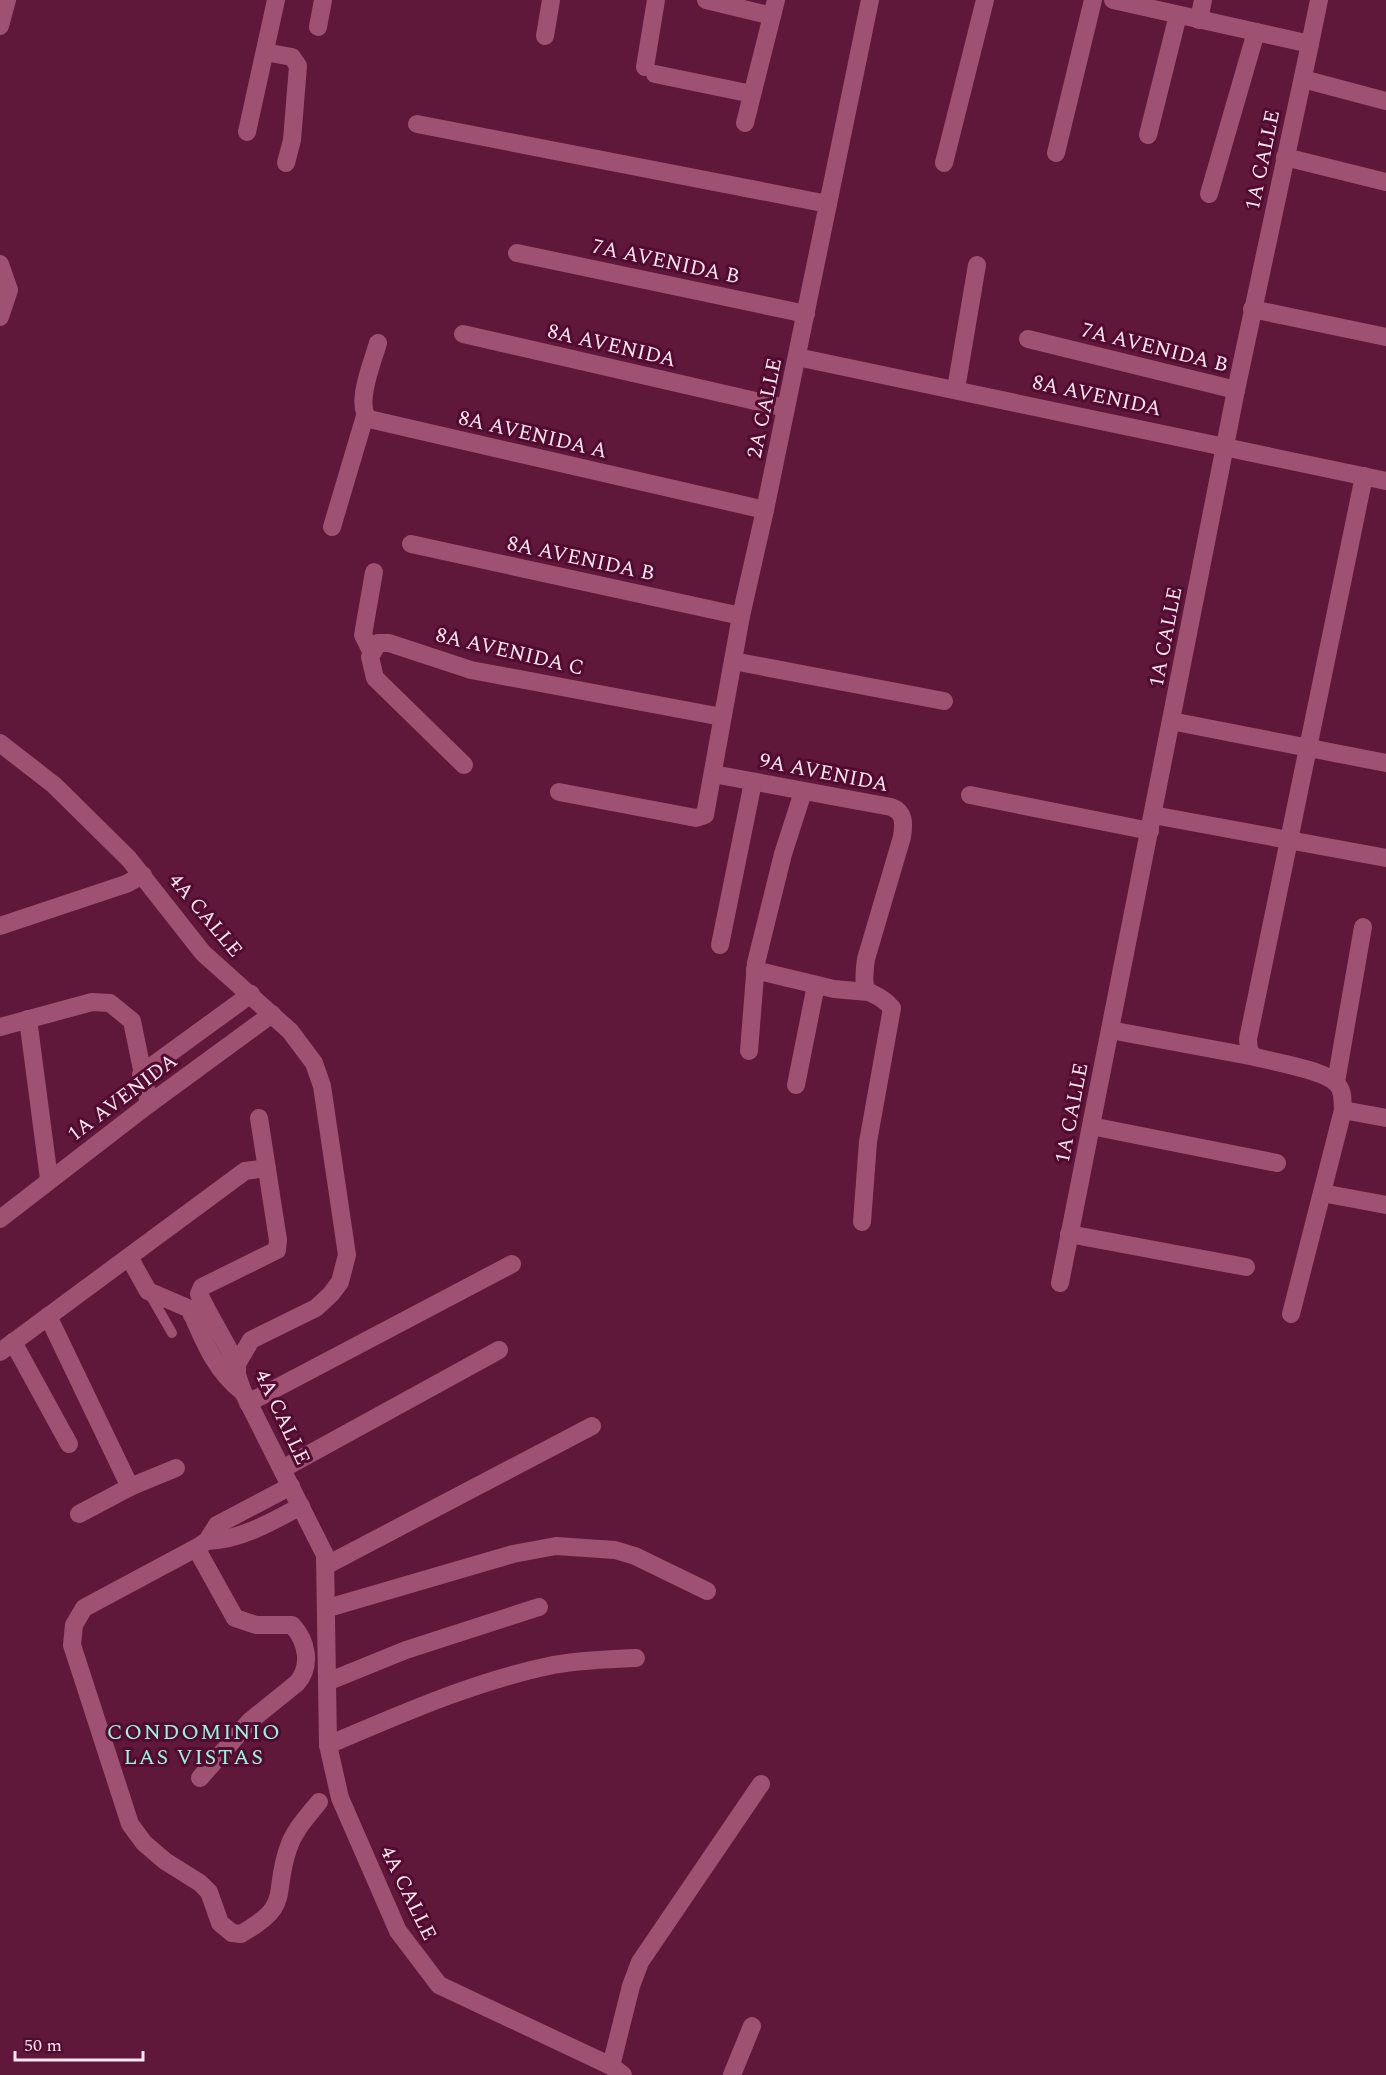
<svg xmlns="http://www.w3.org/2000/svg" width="1386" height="2075" font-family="Spectral,serif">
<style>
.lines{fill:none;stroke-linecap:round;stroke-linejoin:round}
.service{stroke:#9f5172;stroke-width:10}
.minor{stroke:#9f5172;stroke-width:18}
.tertiary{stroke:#9f5172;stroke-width:18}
.labels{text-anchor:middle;stroke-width:6;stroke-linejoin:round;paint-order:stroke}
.street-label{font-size:21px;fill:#f9e7ed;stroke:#530a30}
.neighbourhood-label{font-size:22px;letter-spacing:1.5px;fill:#93f5db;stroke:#530a30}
</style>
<rect width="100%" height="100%" fill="#5f173a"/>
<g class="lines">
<polyline class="service" points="148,1291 172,1333"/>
<g class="minor">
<polyline points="706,0 772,16"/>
<polyline points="1199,20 1203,0"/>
<polyline points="318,27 323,0"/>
<polyline points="545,36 551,0"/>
<polyline points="265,52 292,57 298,66 292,140 286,163"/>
<polyline points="645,67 656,0"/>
<polyline points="655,74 752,94"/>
<polyline points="1303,79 1386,101"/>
<polyline points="745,123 776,0"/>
<polyline points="417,124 828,204"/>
<polyline points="247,132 276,0"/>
<polyline points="1148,135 1178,15"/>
<polyline points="1056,153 1093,0"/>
<polyline points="1285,157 1386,182"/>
<polyline points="944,163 985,0"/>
<polyline points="1209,194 1256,32"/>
<polyline points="517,253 806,314"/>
<polyline points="1252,309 1386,337"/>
<polyline points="463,334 786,408"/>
<polyline points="1028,339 1236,390"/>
<path d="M 378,343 C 373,361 354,405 369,419 L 765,510"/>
<polyline points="797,357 1386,481"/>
<polyline points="956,389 977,265"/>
<polyline points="332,527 365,416"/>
<polyline points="411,544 741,616"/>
<polyline points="371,651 363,635 374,572"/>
<polyline points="733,661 944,701"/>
<polyline points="1171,721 1386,763"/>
<polyline points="464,765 375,678 370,657 378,643 389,643 471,670 722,717"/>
<path d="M 713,774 L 891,807 C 905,812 904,824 902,837 L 866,959 C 860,1006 871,983 892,1008 L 868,1142 L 862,1222"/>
<polyline points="559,792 696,818 705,815 741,616 765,510 870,0"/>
<polyline points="970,795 1150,831"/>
<polyline points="1153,815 1386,858"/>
<polyline points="0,926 126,884 143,875"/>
<polyline points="720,945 753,782"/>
<polyline points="755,970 834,989 868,992"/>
<polyline points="28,1019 49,1179"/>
<polyline points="0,1027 92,1002 110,1003 132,1021 149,1104"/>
<polyline points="1110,1030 1255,1057"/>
<polyline points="749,1051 756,963 783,854 803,792"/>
<polyline points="141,1074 251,994"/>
<polyline points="1336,1082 1363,927"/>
<polyline points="796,1085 816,985"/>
<polyline points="1343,1110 1386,1118"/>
<polyline points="1091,1126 1277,1163"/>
<polyline points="1322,1193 1386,1205"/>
<polyline points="0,1219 149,1104 272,1014"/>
<polyline points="1069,1234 1246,1267"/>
<path d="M 129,1257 L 148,1291 L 190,1309 C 203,1339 215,1371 243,1392"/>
<polyline points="1060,1283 1236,390 1310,44"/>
<polyline points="206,1308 237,1364"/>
<path d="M 1291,1314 L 1343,1110 C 1342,1100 1344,1091 1336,1083 C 1324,1070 1274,1062 1255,1057 L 1249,1051 L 1248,1039 L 1364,476"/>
<polyline points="192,1315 206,1308 199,1294 202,1287 277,1250 278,1240 259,1118"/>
<polyline points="48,1316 130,1487 176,1468"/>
<polyline points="13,1342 69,1444"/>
<polyline points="0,1352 245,1171 267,1168"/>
<polyline points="248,1403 512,1264"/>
<polyline points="284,1468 499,1350"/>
<path d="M 291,1486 L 217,1525 L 207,1541 L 196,1548 L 84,1608 L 74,1625 L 72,1645 L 130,1824 L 144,1843 L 165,1861 L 200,1883 L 209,1892 L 220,1923 L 232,1933 L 241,1934 C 293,1904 272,1896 288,1849 C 294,1830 307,1817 319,1802"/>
<polyline points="79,1514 130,1487"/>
<path d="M 207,1541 C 241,1540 271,1522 301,1506"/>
<path d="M 196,1548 L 235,1618 L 256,1625 L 292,1625 C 307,1641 312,1666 297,1683 L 250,1721 L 200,1778"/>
<polyline points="327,1565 592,1426"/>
<polyline points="328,1608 513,1554 556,1546 615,1550 635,1556 707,1591"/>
<polyline points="327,1682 406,1650 539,1607"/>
<path d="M 328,1745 C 401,1714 475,1681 553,1665 C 581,1660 608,1659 636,1658"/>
<polyline points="611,2066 631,1986 640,1962 761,1784"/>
<polyline points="732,2075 752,2026"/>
</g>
<g class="tertiary">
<polyline points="1113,0 1310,44 1319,0"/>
<polyline points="0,26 7,0"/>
<polyline points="0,264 9,290 0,317"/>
<polyline points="0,743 54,785 129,859 203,953 290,1031 314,1063 322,1086 347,1255 340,1282 331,1294 316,1308 251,1340 237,1364 237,1375 243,1392 325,1555 328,1745 340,1798 398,1931 439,1985 611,2066 623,2075"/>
</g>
</g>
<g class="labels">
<g class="street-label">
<text transform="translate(1262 160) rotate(-78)" y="7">1A CALLE</text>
<text transform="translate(666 261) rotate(12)" y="7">7A AVENIDA B</text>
<text transform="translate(612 345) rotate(13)" y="7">8A AVENIDA</text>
<text transform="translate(1155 347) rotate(14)" y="7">7A AVENIDA B</text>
<text transform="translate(1097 395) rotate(12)" y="7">8A AVENIDA</text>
<text transform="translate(764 408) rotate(-78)" y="7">2A CALLE</text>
<text transform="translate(533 434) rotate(13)" y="7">8A AVENIDA A</text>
<text transform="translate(581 558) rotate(12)" y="7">8A AVENIDA B</text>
<text transform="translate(1165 637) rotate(-79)" y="7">1A CALLE</text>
<text transform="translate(510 651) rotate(13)" y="7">8A AVENIDA C</text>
<text transform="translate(824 772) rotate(11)" y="7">9A AVENIDA</text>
<text transform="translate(206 915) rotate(50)" y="7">4A CALLE</text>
<text transform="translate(122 1097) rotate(-37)" y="7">1A AVENIDA</text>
<text transform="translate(1071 1113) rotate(-79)" y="7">1A CALLE</text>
<text transform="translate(283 1417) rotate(65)" y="7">4A CALLE</text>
<text transform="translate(409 1893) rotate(64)" y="7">4A CALLE</text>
</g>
<g class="neighbourhood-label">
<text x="194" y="1739">CONDOMINIO<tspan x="194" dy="25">LAS VISTAS</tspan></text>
</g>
</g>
<path d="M15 2051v9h128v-9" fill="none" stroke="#f9e7ed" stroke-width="3"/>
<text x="24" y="2051" font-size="18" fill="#f9e7ed" stroke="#530a30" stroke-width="4.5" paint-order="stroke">50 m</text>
</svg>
